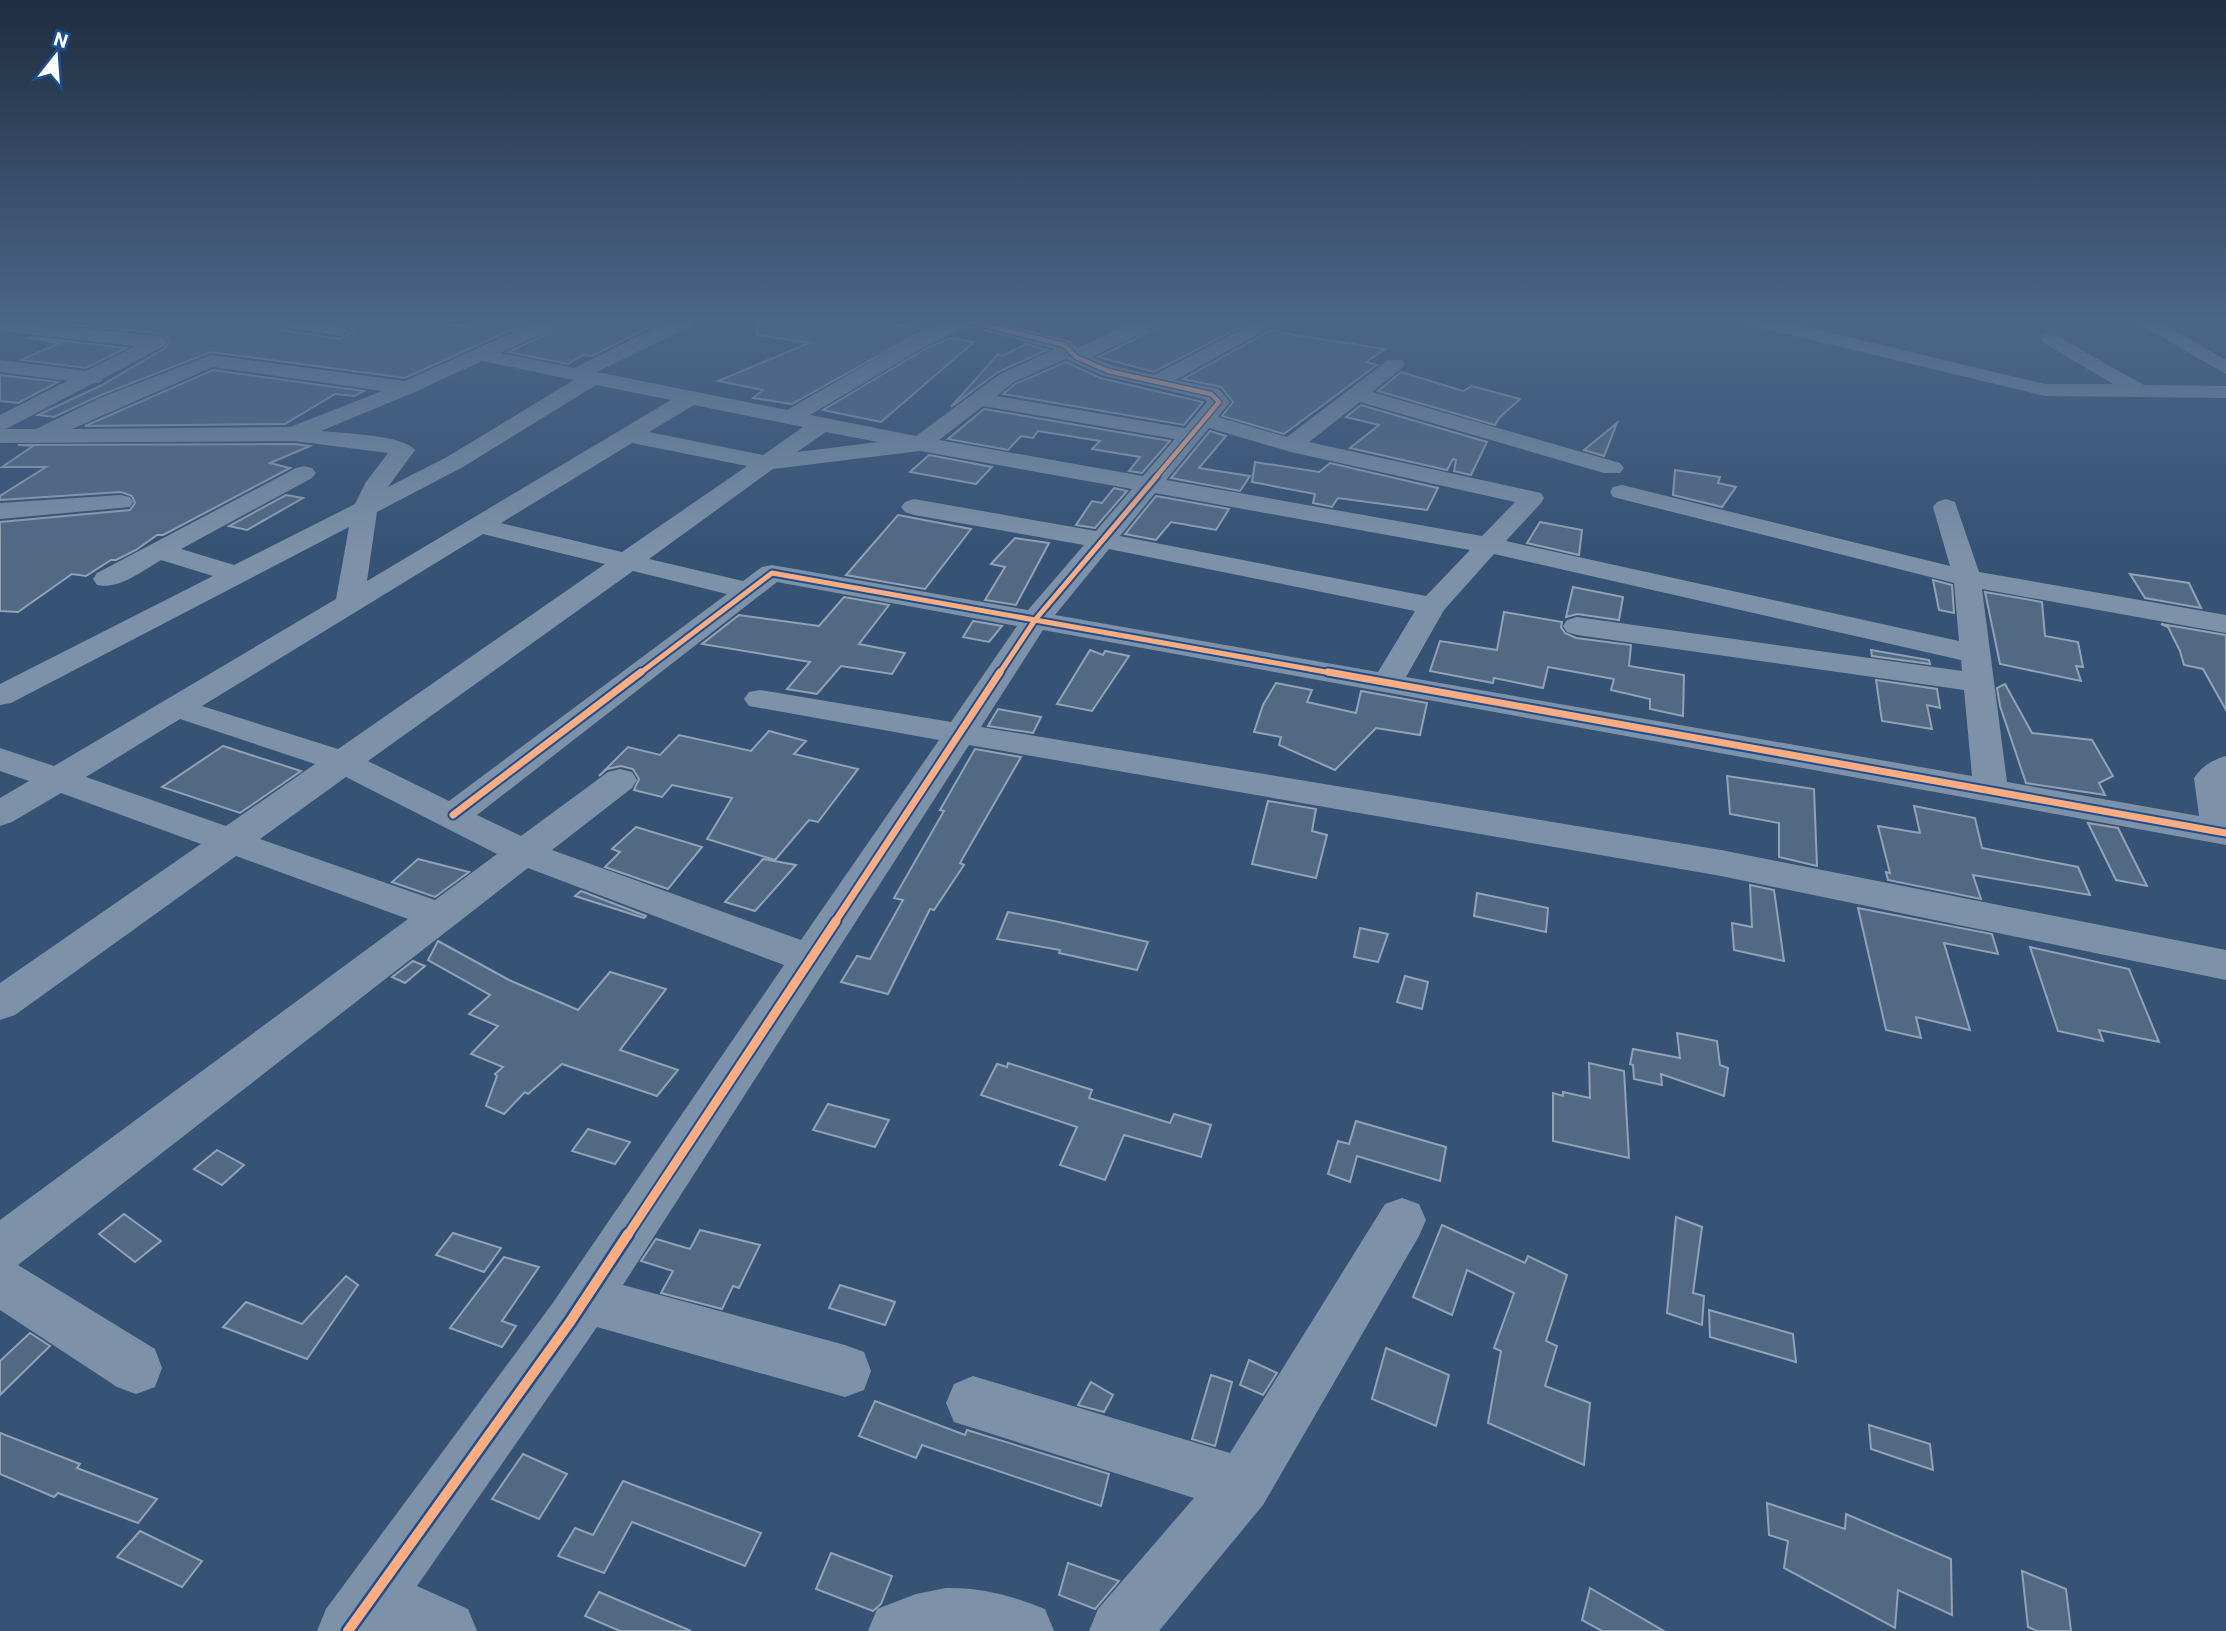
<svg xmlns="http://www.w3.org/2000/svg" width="2226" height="1631" font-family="Roboto,sans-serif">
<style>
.building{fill:#526984;stroke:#92a2b6;stroke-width:2}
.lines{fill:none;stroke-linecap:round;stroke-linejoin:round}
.minor{fill:#7d92a8;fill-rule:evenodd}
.cycleway-far4-casing{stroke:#1b4f8f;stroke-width:7}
.cycleway-far3-casing{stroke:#1b4f8f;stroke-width:9}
.cycleway-far2-casing{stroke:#1b4f8f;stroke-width:11}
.cycleway-far1-casing{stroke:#1b4f8f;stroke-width:13}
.cycleway-casing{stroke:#1b4f8f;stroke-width:15}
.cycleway-far4{stroke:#ffac80;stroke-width:4.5}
.cycleway-far3{stroke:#ffac80;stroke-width:5}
.cycleway-far2{stroke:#ffac80;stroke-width:7}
.cycleway-far1{stroke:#ffac80;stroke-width:9}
.cycleway{stroke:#ffac80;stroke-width:10}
</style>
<rect width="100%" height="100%" fill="#365274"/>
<g class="building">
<polygon points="70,321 271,321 283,330 340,339 353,331 347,323 336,321 413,321 474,327 474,321 531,321 405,378 211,352 101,395 54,417 38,415 102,385 165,348 170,342 166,336 157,333 62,324"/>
<polygon points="565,321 662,321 592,356 583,355 568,364 508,352 562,327"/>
<polygon points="758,321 871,321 926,329 792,404 753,398 763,390 718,381 809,343 757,335"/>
<polygon points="1163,321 1236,321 1246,324 1154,372 1098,357 1159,327"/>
<polygon points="1271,330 1295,335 1385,349 1366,362 1377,365 1284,434 1222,416 1233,402 1221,387 1183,379"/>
<polygon points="30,337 126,348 86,368 21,360 60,343 27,338"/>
<polygon points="950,338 974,342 881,422 823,410 927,348"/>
<polygon points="1026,344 1047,350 998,372 951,407 998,354 1002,356"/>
<polygon points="1066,362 1100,378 1203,402 1184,425 1003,394 1015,384"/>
<polygon points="213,370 364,391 354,396 335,394 285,424 85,426"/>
<polygon points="1401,372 1463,391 1472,386 1520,399 1499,418 1495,425 1378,391"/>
<polygon points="0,375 58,382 18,403 0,401"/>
<polygon points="1361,405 1487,442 1471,475 1454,471 1456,460 1453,459 1447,470 1350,448 1379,425 1346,417"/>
<polygon points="984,409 1170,441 1142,473 1129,471 1140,457 1092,449 1100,441 1038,431 1033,438 1021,436 1008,450 948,439"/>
<polygon points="1617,423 1604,456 1584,450"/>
<polygon points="1210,431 1226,436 1199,468 1250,476 1240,491 1171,478"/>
<polygon points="294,444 310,446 270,463 290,468 163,535 157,535 136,550 116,560 111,560 86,576 72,574 18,612 0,611 0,522 130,510 135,503 132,496 121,492 0,500 0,496 46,467 2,467 33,446 18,445"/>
<polygon points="929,455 992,467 976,484 910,472"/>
<polygon points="1255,462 1319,472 1330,463 1438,488 1427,510 1338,498 1332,507 1313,503 1315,494 1252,482"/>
<polygon points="1675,470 1720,477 1718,483 1736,487 1722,507 1673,495"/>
<polygon points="1114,488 1127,491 1095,528 1076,525 1092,501 1102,503"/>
<polygon points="286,495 303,498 247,530 229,526"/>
<polygon points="1156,496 1229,509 1216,530 1171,522 1156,540 1125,534"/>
<polygon points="898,515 971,529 925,589 846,575"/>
<polygon points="1540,522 1582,530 1579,555 1527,543"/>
<polygon points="1015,538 1049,543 1016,605 985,600 1005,567 991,564"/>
<polygon points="2130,574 2189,583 2201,608 2145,598"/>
<polygon points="1933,580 1952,585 1954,613 1939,610"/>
<polygon points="1573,587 1623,597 1619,620 1577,614 1566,617"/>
<polygon points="1985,592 2042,602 2045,636 2078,642 2083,667 2076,666 2081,681 2000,664"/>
<polygon points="844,597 889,605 859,644 905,653 892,674 841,666 817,694 787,689 810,662 702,644 739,615 819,626"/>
<polygon points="1504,612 1562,622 1561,627 1565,633 1576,638 1631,645 1629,666 1684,675 1683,716 1650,709 1650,699 1611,690 1614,679 1548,667 1543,688 1494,678 1493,683 1430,671 1440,641 1497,650"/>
<polygon points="973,621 1002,626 989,642 963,637"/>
<polygon points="2161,624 2226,635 2226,710 2203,669 2184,665 2180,651 2168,627"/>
<polygon points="1090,650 1103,655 1105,651 1129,656 1092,711 1057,704"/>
<polygon points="1871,650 1929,660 1930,664 1872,656"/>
<polygon points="1876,680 1937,689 1940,708 1927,705 1932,729 1882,721"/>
<polygon points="1276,683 1312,690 1307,702 1356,713 1361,691 1427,703 1420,735 1376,728 1335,770 1279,745 1281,737 1254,732 1263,705"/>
<polygon points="2005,684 2032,733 2092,740 2113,776 2099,783 2105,795 2026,783 2000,706 1997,688"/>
<polygon points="998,709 1041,717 1033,733 988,726"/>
<polygon points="769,731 806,741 794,754 858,769 818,822 809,820 775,860 707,839 732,798 672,785 662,797 634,790 639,779 633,769 621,766 607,769 599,776 628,747 660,755 679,735 751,751"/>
<polygon points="223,746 301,771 240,813 162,787"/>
<polygon points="975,749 1021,757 960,863 964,865 934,910 930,909 888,994 841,982 857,956 870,959 903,900 894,898 944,811 940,810"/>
<polygon points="1727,776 1814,789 1817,866 1779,857 1779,823 1730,814"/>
<polygon points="1268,801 1316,809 1312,831 1327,835 1316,878 1252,864"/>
<polygon points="1914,806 1975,818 1982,848 2078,867 2090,895 1973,875 1981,899 1888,880 1886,872 1890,873 1878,826 1920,833"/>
<polygon points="2088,823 2118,828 2147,886 2116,880"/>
<polygon points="636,827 702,847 668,889 605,867 620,852 612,849"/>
<polygon points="418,859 469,872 435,897 392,882"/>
<polygon points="763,859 796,865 755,911 725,902"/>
<polygon points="1750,885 1774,890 1784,961 1734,950 1732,923 1752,927"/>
<polygon points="581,891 646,916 644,918 575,896"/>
<polygon points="1477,893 1548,908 1546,932 1474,916"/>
<polygon points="1858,908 1992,934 1998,954 1944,943 1970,1030 1916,1017 1921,1038 1886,1030"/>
<polygon points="1008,912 1059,922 1148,942 1137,970 1059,953 1060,950 997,939"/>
<polygon points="1360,928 1388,934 1378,962 1354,957"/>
<polygon points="438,941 509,980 578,1010 610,972 666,989 620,1050 678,1070 657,1096 562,1064 528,1094 525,1092 504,1114 486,1106 497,1076 495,1074 503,1067 471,1054 498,1026 469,1014 490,995 428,960"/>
<polygon points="2030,947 2129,969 2159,1042 2099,1030 2103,1041 2058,1031"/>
<polygon points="413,961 425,966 405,983 392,977"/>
<polygon points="1405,976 1428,982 1422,1009 1397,1002"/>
<polygon points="1677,1033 1717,1041 1720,1065 1728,1068 1724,1096 1661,1074 1662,1085 1634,1079 1633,1065 1630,1064 1633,1049 1680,1058"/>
<polygon points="1008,1063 1092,1090 1089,1098 1170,1123 1174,1114 1211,1125 1201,1157 1124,1135 1105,1180 1060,1165 1077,1127 981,1095 997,1064 1007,1067"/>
<polygon points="1589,1063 1624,1071 1629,1158 1553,1141 1553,1093 1563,1096 1563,1092 1590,1098"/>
<polygon points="828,1104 889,1120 875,1147 813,1130"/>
<polygon points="1356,1121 1446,1147 1440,1181 1357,1156 1350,1182 1328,1174 1338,1141 1349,1144"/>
<polygon points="588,1129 630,1142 615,1164 572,1151"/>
<polygon points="217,1150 244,1165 222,1185 194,1169"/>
<polygon points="124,1214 161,1241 135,1262 99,1234"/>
<polygon points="1676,1217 1702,1227 1693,1293 1704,1296 1702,1325 1667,1313"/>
<polygon points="1442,1225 1525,1263 1528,1256 1567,1275 1546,1341 1557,1346 1545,1386 1590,1403 1584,1465 1488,1423 1501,1351 1494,1348 1514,1293 1467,1270 1452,1315 1413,1297"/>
<polygon points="700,1230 760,1245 739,1288 733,1286 722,1309 661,1293 673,1271 641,1261 656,1239 690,1249"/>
<polygon points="453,1233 501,1248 484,1272 436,1255"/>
<polygon points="504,1257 539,1267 502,1321 516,1326 502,1347 450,1328"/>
<polygon points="346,1276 358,1285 307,1359 223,1327 246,1302 302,1324"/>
<polygon points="840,1285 895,1302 885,1325 829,1308"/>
<polygon points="1709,1310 1793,1334 1796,1362 1710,1337"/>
<polygon points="30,1333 50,1346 0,1395 0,1361"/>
<polygon points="1386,1348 1449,1375 1436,1426 1372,1399"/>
<polygon points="1249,1360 1277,1373 1263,1395 1240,1385"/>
<polygon points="1211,1375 1232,1382 1215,1446 1192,1439"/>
<polygon points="1091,1382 1113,1395 1104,1412 1078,1405"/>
<polygon points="875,1401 965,1435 967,1430 1109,1474 1101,1506 922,1445 916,1458 859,1436"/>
<polygon points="1869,1425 1930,1444 1933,1470 1871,1449"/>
<polygon points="0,1433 80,1464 77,1468 157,1499 138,1523 58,1493 54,1497 0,1474"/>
<polygon points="523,1454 567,1474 539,1519 492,1499"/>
<polygon points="623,1481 761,1533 745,1566 632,1522 604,1573 558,1556 575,1528 593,1535"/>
<polygon points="1767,1503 1845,1529 1846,1514 1951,1559 1952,1615 1898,1590 1895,1628 1784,1568 1788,1541 1769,1535"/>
<polygon points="140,1531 202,1561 182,1587 117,1557"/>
<polygon points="831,1553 892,1576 881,1604 873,1611 816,1589"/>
<polygon points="1068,1563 1119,1581 1095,1609 1059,1595"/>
<polygon points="2022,1571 2066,1589 2071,1631 2037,1631 2028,1627"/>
<polygon points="1590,1588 1664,1631 1602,1631 1582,1620"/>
<polygon points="599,1592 691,1631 620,1631 585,1616"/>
</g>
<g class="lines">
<g class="minor">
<path d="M 0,321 L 157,336 L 164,338 L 167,342 L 164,346 L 104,378 L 101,382 L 92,384 L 6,429 L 36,429 L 102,397 L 211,355 L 405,381 L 538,321 L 563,321 L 561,325 L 500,353 L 574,368 L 669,321 L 694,321 L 692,325 L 597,372 L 787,410 L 912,338 L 948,321 L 992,321 L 1071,341 L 1078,348 L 1135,321 L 1160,321 L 1158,325 L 1092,357 L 1114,366 L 1154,375 L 1257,321 L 1281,321 L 1176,380 L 1219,389 L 1230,402 L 1218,417 L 1287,437 L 1388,360 L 1402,360 L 1405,364 L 1402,368 L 1372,392 L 1620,463 L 1624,468 L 1620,473 L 1604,473 L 1360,402 L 1309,442 L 1541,493 L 1544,498 L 1541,503 L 1506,541 L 1959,641 L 1954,583 L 1613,497 L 1610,492 L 1613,487 L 1622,485 L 1950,566 L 1933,507 L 1937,502 L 1946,499 L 1955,502 L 1979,572 L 2226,615 L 2226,633 L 1982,589 L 2007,782 L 2199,816 L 2194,778 C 2202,766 2212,760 2226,756 L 2226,845 L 1043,630 L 981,727 L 1721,850 L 2226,950 L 2226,980 L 1721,876 L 969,745 L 623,1285 L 845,1345 L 864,1352 L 871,1371 L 864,1390 L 845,1397 L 597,1327 L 417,1586 L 468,1609 L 477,1631 L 317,1631 L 326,1609 L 552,1304 L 784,965 L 528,868 L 18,1265 L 155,1349 L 162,1368 L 155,1387 L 136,1394 L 117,1387 L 0,1310 L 0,1220 L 408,919 L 236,856 L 15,1015 L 0,1020 L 0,983 L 201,844 L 61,793 L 12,822 L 0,826 L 0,798 L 29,781 L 0,771 L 0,748 L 54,766 L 336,599 L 349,527 L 11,703 L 0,705 L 0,684 L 213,576 L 161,560 C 142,571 119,590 97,585 L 93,579 L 97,573 L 296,468 L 304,466 L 312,468 L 316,473 L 312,478 L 181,549 L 234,565 L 355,504 L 366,482 L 388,453 L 294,441 L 0,443 L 0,415 L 67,381 L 0,372 L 0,360 L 86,371 L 135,346 L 0,331 ZM 967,327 L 1055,349 L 1000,374 L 916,436 L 810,415 L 926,346 ZM 1066,359 L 1101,375 L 1204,399 L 1207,402 L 1185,428 L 997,396 L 1014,382 ZM 482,361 L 574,380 L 447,457 L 388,487 L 415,450 C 404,435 341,433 321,431 L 415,392 ZM 213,367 L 382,391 L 290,427 L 72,429 ZM 596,385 L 671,400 L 367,581 L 377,512 L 463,467 ZM 694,405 L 803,427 L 763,455 L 649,432 ZM 983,406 L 1175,439 L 1143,476 L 939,440 ZM 1209,428 L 1291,452 L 1515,502 L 1482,536 L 1166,480 ZM 826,432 L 878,442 L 797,452 ZM 632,443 L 747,466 L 622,552 L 501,523 ZM 920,451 L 1132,489 L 1096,531 L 914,499 L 905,502 L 901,507 L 905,512 L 914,515 L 1084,545 L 1028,610 L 772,565 L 762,567 L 743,581 L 649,559 L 773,469 ZM 1155,493 L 1470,550 L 1426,596 L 1120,536 ZM 483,534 L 605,564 L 338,749 L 202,706 ZM 1109,549 L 1415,611 L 1378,672 L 1055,615 ZM 1494,554 L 1961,660 L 1962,671 L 1577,617 L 1567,620 L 1563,626 L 1567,632 L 1577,635 L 1964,690 L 1972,776 L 1406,677 L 1444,610 ZM 633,571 L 727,594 L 449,801 L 368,761 ZM 777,582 L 1017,626 L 951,722 L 760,690 L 749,692 L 744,699 L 749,706 L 760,708 L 939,740 L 801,940 L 552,850 L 632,788 L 637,780 L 632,772 L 620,769 L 608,772 L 521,836 L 477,815 ZM 180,719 L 315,764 L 226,826 L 86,777 ZM 346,777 L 497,854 L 435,900 L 260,839 Z"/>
<polygon points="274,321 321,321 347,326 350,330 340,336 283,327"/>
<polygon points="1747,321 1781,321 2045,384 2113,384 2044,343 2041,339 2044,335 2051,333 2144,385 2226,386 2226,398 2045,396 1749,325"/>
<polygon points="2134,321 2158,321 2226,360 2226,374"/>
<polygon points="121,495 130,497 133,502 130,507 0,519 0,503"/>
<polygon points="1402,1198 1419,1204 1426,1220 1419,1236 1263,1505 1159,1631 1089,1631 1098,1609 1194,1498 954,1422 946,1403 954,1384 973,1376 1230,1453 1385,1204"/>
<path d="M 946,1588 C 981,1587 1013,1596 1045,1609 L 1054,1631 L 868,1631 L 877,1609 L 916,1594 Z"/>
</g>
<g class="cycleway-far4-casing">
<polyline id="cycleway-far4" points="968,321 1064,345 1076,357 1108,371 1211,394 1219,402 1155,478"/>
</g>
<g class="cycleway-far3-casing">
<g id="cycleway-far3">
<polyline points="639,674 772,573 1337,674"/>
<polyline points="999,674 1035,620 1157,476"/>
</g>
</g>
<g class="cycleway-far2-casing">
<g id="cycleway-far2">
<polyline points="1328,672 2226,833"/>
<polyline points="453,815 641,672"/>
<polyline points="835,922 1000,672"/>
</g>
</g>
<g class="cycleway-far1-casing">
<polyline id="cycleway-far1" points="627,1236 836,921"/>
</g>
<g class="cycleway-casing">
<polyline id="cycleway" points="348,1631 570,1322 628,1234"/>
</g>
<use href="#cycleway-far4" class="cycleway-far4"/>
<use href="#cycleway-far3" class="cycleway-far3"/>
<use href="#cycleway-far2" class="cycleway-far2"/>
<use href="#cycleway-far1" class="cycleway-far1"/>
<use href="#cycleway" class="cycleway"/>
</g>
<linearGradient id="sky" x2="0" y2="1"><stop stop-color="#1e2d40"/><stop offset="0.58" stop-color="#4c6688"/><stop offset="1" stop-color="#4c6688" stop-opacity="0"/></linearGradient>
<rect width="2226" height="550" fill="url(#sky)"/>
<g transform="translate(56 56) rotate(17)" stroke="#1b4f8f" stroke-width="5" paint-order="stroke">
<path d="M0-5L12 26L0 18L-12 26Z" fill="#ffffff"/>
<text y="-10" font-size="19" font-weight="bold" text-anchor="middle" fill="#ffffff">N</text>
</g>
</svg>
